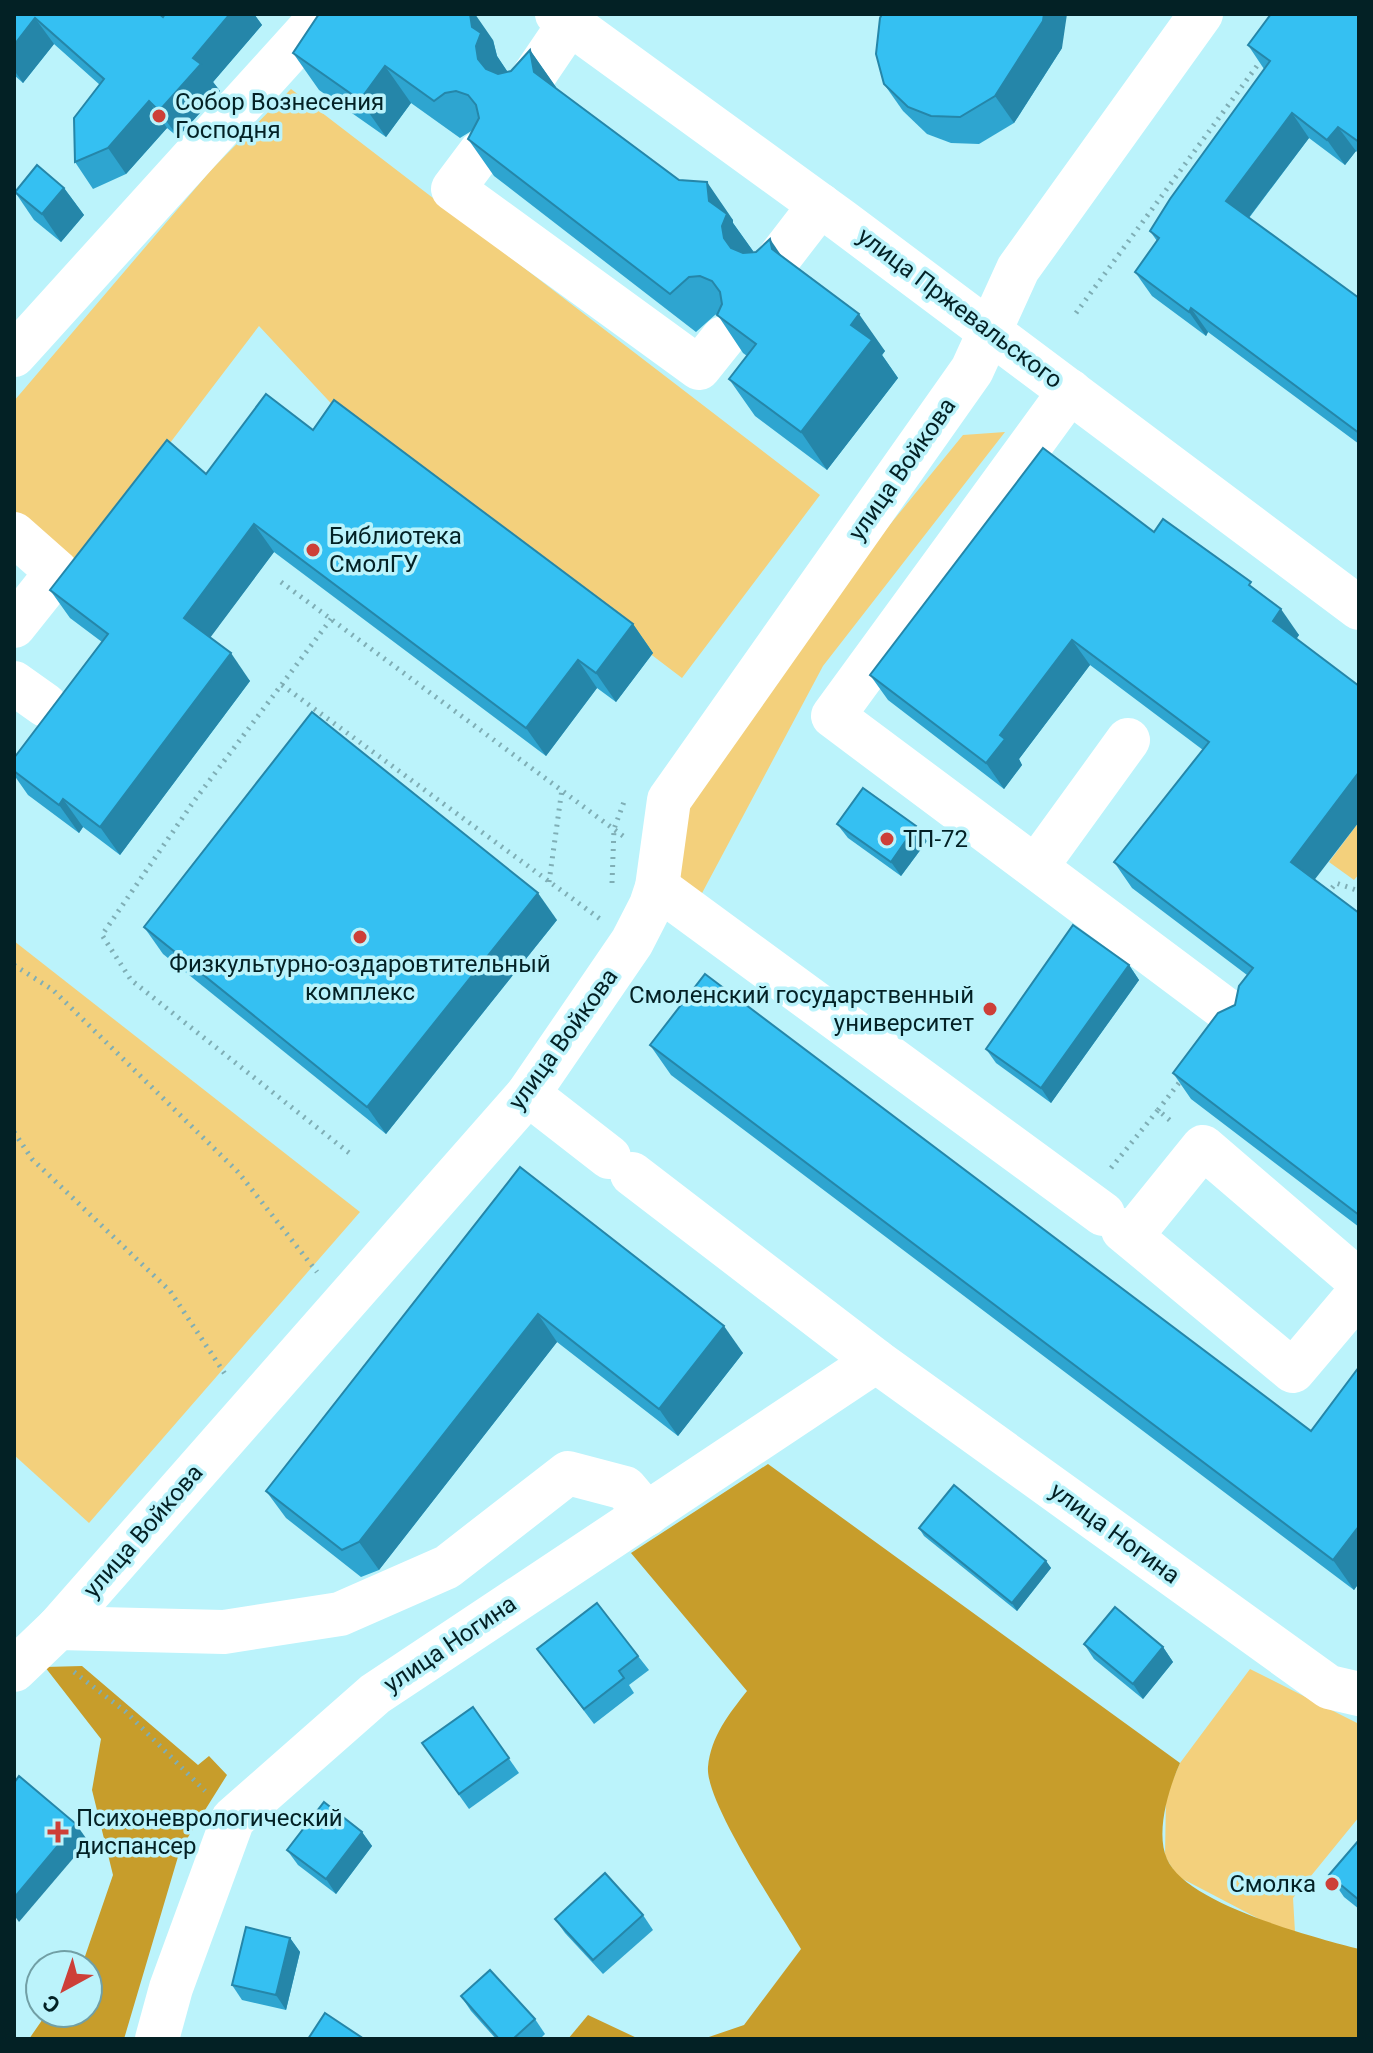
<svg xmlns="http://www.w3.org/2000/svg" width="1373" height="2053" font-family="Roboto,sans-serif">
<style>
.green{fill:#f3d07c}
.forest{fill:#c79d2b}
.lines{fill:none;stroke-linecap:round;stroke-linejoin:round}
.path{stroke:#7faeb5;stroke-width:5;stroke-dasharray:2 6;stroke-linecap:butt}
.minor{stroke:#fff;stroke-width:44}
.wall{fill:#2ea5d0}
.shaded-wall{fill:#2586a9}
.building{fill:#35c0f2;stroke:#2586a9;stroke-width:2}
.poi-dot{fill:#cd3f38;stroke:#bbf3fb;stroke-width:3}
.labels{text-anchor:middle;stroke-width:7;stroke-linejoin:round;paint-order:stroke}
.poi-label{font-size:24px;fill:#032125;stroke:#bbf3fb;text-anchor:start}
.street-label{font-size:24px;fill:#032125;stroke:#bbf3fb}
</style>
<rect width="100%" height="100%" fill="#bbf3fb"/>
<g class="green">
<polygon points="291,89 820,495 682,678 354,428 259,326 14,648 14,605 34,579 14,558 14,401 211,170"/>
<polygon points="1005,432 823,666 701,895 669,880 692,793 825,604 963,435"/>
<polygon points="1359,822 1359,874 1354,880 1329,862"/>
<polygon points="14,941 360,1212 89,1523 14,1455"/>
<polygon points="1250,1669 1359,1724 1359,1817 1293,1898 1295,1932 1263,1921 1177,1876 1165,1856 1166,1796 1180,1763"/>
</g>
<g class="forest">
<path d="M 768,1464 L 1180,1763 C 1169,1788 1155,1832 1167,1859 C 1186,1904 1313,1937 1359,1949 L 1359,2039 L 703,2039 L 744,2025 L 801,1949 C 780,1913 705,1802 708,1767 C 711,1736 729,1714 747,1691 L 631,1553 Z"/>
<polygon points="82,1666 198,1765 209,1756 227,1775 180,1850 124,2039 29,2039 47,2013 88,2013 88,1965 82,1965 113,1875 92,1790 101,1739 45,1667"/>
<polygon points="588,2015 639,2039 568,2039"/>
</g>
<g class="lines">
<g class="path">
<polyline points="1076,313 1262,59"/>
<polyline points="281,582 623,836"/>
<polyline points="331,619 194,801 102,935 131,980 353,1156"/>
<polyline points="282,685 600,919"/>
<polyline points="549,882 562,789"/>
<polyline points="612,883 614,829 625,799"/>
<polyline points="1327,894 1336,883 1359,891"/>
<polyline points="14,965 53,990 238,1172 317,1272"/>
<polyline points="1158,1110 1182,1079"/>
<polyline points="14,1132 32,1159 170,1291 225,1374"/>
<polyline points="1111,1168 1158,1110 1173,1123"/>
<polyline points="74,1672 126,1712 205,1791"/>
</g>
<g class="minor">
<polyline points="557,14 842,221 1359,608"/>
<polyline points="527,86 569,24"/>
<polyline points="480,153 453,189 699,368 723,338"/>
<polyline points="773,266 820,205"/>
<polyline points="14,355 323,14"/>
<polyline points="1070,391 833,716 1233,1015"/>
<polyline points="14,534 57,572 14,626"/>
<polyline points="14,683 45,705"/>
<polyline points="1036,867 1128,740"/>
<polyline points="657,887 1103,1214"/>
<polyline points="528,1094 609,1157"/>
<polyline points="632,1174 876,1361 1329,1687 1359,1694"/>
<polyline points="1123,1230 1293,1371 1359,1293"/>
<polyline points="1131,1236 1203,1147 1359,1281"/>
<polyline points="58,1628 224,1632 340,1614 447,1567 568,1473 625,1488 647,1514"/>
<polyline points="14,1670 58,1628 528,1094 632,942 651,905 657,887 669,800 972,370 1018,269 1201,14"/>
<polyline points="157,2039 171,1988 233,1819 375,1694 876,1361"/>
</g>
</g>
<g class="wall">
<polygon points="14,14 163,17 165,14 254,14 262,25 213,82 220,91 178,137 167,128 126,174 93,189 75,162 100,85 54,44 23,83 14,75"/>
<polygon points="1359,14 1359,154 1356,151 1345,165 1309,138 1249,218 1359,298 1359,444 1208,332 1206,336 1152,296 1135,272 1157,241 1150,231 1264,69 1248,45"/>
<polygon points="493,40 497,56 507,71 507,72 511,71 530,50 557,89 733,220 733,223 753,251 752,252 782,256 885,351 882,355 898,378 827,470 755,416 729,379 747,356 743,353 717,314 715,315 696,332 494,176 468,139 473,130 460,138 411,103 386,137 319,90 293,53"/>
<polygon points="1062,48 1014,123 979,144 951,143 927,134 903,111 884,84"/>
<polygon points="64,188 84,215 61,242 34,220 15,192"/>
<polygon points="313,430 633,624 653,653 616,702 597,688 546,756 274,552 210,637 250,681 120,855 83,827 79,833 28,795 14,775 14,758 102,642 70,618 50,590 206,474"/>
<polygon points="1154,532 1259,593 1299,635 1297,638 1315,880 1359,913 1359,1227 1191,1099 1173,1073 1235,1005 1247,975 1132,888 1114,862 1203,750 1090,665 1019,759 1022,765 1004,789 888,700 870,675"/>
<polygon points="837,824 927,841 901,876 848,838"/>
<polygon points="557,920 386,1134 163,954 144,927"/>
<polygon points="1129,965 1139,980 1051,1103 996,1063 986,1049"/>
<polygon points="650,1045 1311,1431 1359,1367 1359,1583 1354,1590 671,1075"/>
<polygon points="520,1167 743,1353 678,1436 557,1342 379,1570 361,1577 286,1518 266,1491"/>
<polygon points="919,1528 1046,1561 1051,1568 1017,1611 924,1536"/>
<polygon points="1084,1644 1163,1647 1173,1662 1143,1699 1094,1659"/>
<polygon points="537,1649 638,1656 649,1670 629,1685 634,1693 594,1724"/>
<polygon points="473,1707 519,1773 469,1809 422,1743"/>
<polygon points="362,1832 372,1846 336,1894 298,1865 287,1850"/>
<polygon points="1359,1840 1359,1909 1344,1897 1329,1875"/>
<polygon points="643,1915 653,1930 603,1974 565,1933 555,1919"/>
<polygon points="290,1938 300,1952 286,2010 242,2000 232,1985"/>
<polygon points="461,1996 535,2019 545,2034 540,2039 496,2039 471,2011"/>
</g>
<g class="shaded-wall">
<polygon points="230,14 254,14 262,25 213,82 220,91 178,137 159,111 193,58"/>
<polygon points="470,14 475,14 493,40 497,56 507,71 502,83 504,96 478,59"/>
<polygon points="1044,14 1067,14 1062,48 1014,123 995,96"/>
<polygon points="35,18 54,44 23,83 14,70 14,45"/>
<polygon points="530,50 556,87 560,110 534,72"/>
<polygon points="385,66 411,103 386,137 360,100"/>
<polygon points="149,101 167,128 126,174 108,148"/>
<polygon points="1292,113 1309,138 1243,225 1226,201"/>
<polygon points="1338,127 1356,151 1345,165 1327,140"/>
<polygon points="707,182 733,220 733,223 753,251 748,263 750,275 724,238 709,201"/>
<polygon points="64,188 84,215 61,242 42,214"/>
<polygon points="770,239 796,277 772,249"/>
<polygon points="1191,308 1208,332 1206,336 1189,312"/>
<polygon points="859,314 885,351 882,355 898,378 827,470 801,432 851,325"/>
<polygon points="254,524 274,552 204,646 184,618"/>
<polygon points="1281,609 1299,635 1291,646 1273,621"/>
<polygon points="633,624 653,653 616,702 596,673"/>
<polygon points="1072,640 1090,665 1019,759 1022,765 1004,789 986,763 1000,735"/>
<polygon points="231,653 250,681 120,855 100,827"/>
<polygon points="578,660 597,688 546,756 526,728"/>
<polygon points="1359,772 1359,822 1309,887 1291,862"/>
<polygon points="63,799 83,827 79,833 59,805"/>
<polygon points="916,826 927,841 901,876 891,862"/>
<polygon points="538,893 557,920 386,1134 367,1107"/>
<polygon points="1129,965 1139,980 1051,1103 1041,1088"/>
<polygon points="538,1314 557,1342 379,1570 359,1542"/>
<polygon points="724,1326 743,1353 678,1436 659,1409"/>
<polygon points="1359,1526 1359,1583 1354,1590 1333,1560"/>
<polygon points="1046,1561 1051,1568 1017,1611 1012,1603"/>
<polygon points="1163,1647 1173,1662 1143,1699 1133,1684"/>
<polygon points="76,1824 88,1841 19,1922 14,1915 14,1898"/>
<polygon points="362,1832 372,1846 336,1894 326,1879"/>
<polygon points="290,1938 300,1952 286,2010 276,1995"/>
</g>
<g class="building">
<polygon points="14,14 159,14 163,17 165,14 230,14 193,58 201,64 159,111 149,101 108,148 75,162 74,118 104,79 35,18 14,45"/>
<polygon points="319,14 470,14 472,27 481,33 476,46 478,59 486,69 498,74 511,71 530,50 534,72 679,180 707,182 709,201 727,214 722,226 724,238 731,248 743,253 756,252 770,239 772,249 859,314 851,325 872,340 801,432 729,379 756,344 717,315 722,304 720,292 712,281 700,276 689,277 670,294 468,139 479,118 476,105 468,95 456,91 445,93 434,101 385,66 360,100 293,53"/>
<polygon points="882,14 1044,14 1043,21 995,96 960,117 931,116 908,107 884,84 876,54 880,18"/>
<polygon points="1271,14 1359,14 1359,142 1338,127 1327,140 1292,113 1226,201 1359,298 1359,433 1191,308 1189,312 1135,272 1159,238 1150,231 1170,199 1270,61 1248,45"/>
<polygon points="37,165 64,188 42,214 15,192"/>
<polygon points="266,394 313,430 334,400 633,624 596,673 578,660 526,728 254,524 184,618 231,653 100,827 63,799 59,805 14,771 14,758 108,634 50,590 167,440 206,474"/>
<polygon points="1043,448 1154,532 1163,519 1251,582 1249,585 1281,609 1273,621 1359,686 1359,772 1291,862 1359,913 1359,1215 1173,1073 1218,1013 1235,1005 1239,986 1253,968 1114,862 1209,742 1072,640 1000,735 1005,739 986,763 870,675"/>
<polygon points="312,712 538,893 367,1107 144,927"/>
<polygon points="863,788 916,826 891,862 837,824"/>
<polygon points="1073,925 1129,965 1041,1088 986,1049"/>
<polygon points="705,974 1311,1431 1359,1367 1359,1526 1333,1560 650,1045"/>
<polygon points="520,1167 724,1326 659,1409 538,1314 359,1542 342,1550 266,1491"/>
<polygon points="954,1485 1046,1561 1012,1603 919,1528"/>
<polygon points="597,1603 638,1656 619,1671 624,1678 584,1709 537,1649"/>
<polygon points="1115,1607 1163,1647 1133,1684 1084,1644"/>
<polygon points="473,1707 509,1758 459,1794 422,1743"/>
<polygon points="19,1776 76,1824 14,1898 14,1783"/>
<polygon points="324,1802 362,1832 326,1879 287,1850"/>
<polygon points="1359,1840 1359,1900 1329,1875"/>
<polygon points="605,1873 643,1915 593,1960 555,1919"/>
<polygon points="246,1927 290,1938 276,1995 232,1985"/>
<polygon points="490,1970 535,2019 513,2039 499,2039 461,1996"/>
<polygon points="325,2013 364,2039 308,2039"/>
</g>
<g class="poi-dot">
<circle cx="159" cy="116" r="8"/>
<circle cx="313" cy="550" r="8"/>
<circle cx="887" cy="839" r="8"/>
<circle cx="360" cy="937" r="8"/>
<circle cx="990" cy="1009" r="8"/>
<path d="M54 1820h8v8h8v8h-8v8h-8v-8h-8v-8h8z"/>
<circle cx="1332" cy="1884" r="8"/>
</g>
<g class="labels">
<g class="poi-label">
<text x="175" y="110">Собор Вознесения<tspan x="175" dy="28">Господня</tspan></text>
<text x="329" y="544">Библиотека<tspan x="329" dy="28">СмолГУ</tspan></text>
<text x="903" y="847">ТП-72</text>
<text x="360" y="972" text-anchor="middle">Физкультурно-оздаровтительный<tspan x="360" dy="28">комплекс</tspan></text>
<text x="974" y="1003" text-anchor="end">Смоленский государственный<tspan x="974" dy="28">университет</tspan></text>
<text x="76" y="1826">Психоневрологический<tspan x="76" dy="28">диспансер</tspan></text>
<text x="1316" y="1892" text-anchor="end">Смолка</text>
</g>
<g class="street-label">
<text transform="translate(960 308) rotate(37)" y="8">улица Пржевальского</text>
<text transform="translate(902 469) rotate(-55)" y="8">улица Войкова</text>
<text transform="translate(563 1039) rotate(-54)" y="8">улица Войкова</text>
<text transform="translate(143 1531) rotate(-49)" y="8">улица Войкова</text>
<text transform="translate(1115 1533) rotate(36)" y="8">улица Ногина</text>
<text transform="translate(450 1644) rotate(-34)" y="8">улица Ногина</text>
</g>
</g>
<rect width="1373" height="2053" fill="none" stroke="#032125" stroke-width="32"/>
<g transform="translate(64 1989) rotate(220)"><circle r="38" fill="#bbf3fb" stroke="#719fa5" stroke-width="2"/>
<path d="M0-6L14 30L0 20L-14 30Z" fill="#cd3f38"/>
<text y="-12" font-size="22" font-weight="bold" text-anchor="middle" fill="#032125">С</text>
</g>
</svg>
